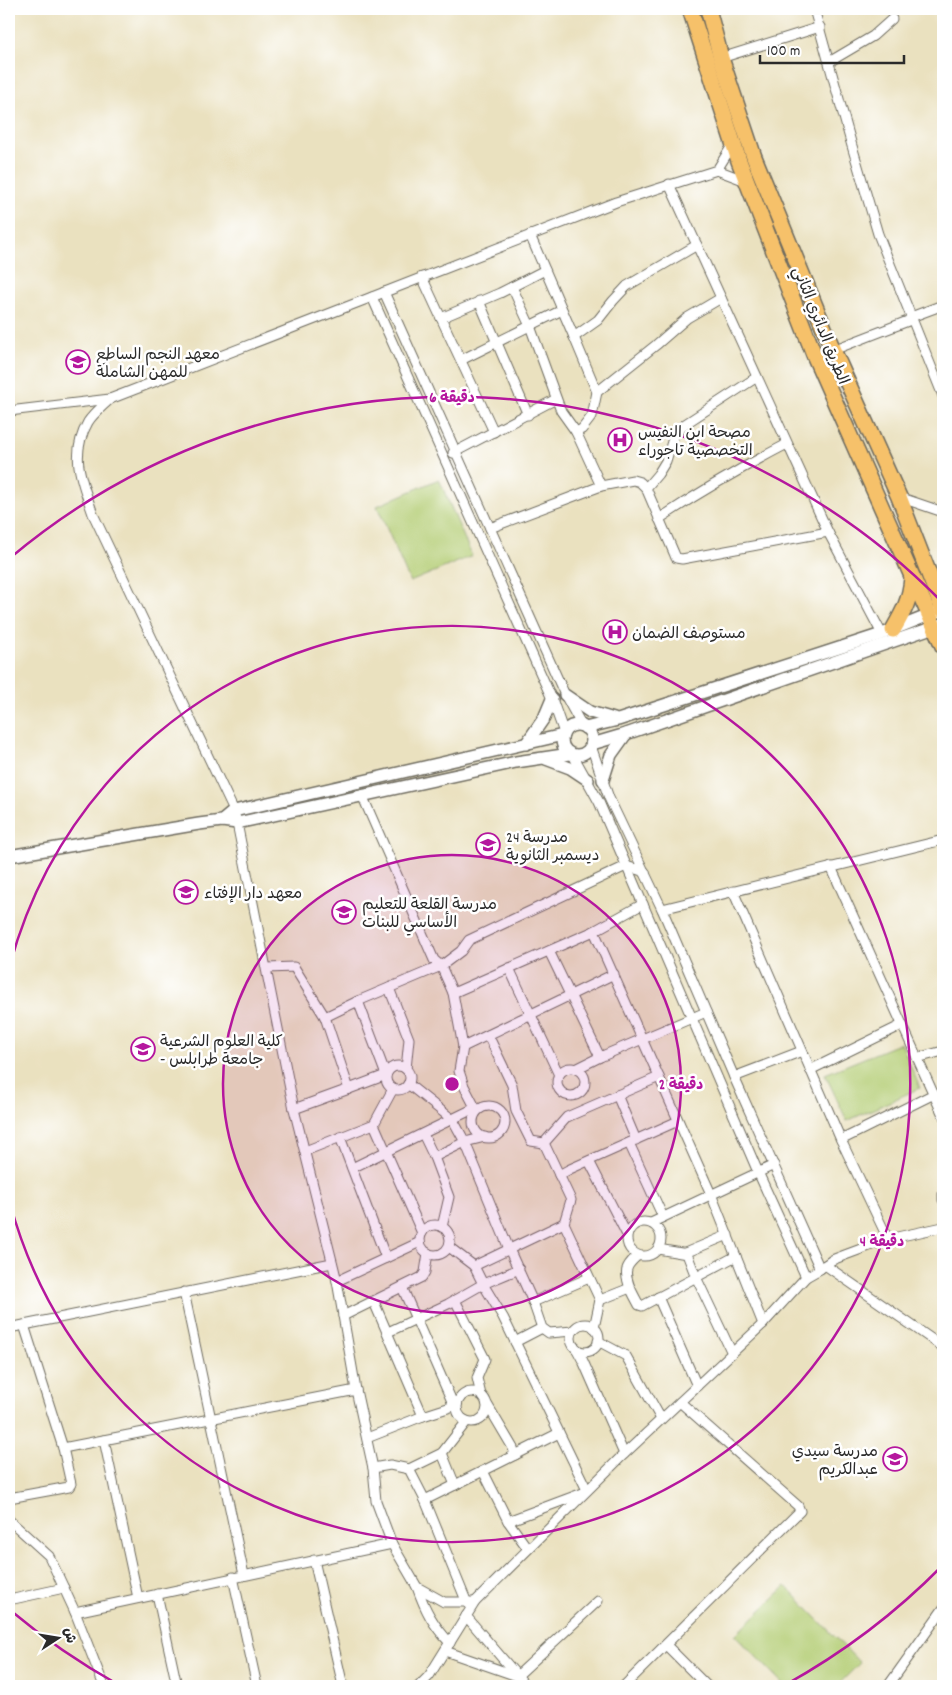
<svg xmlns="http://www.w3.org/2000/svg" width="952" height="1695" font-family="Dekko,'Playpen Sans Arabic',sans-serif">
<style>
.garden{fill:#b2cc72;stroke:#6e7c4e}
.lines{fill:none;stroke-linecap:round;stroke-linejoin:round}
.minor-casing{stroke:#6e6b5f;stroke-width:11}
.tertiary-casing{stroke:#6e6b5f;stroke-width:14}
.trunk-casing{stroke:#6e6b5f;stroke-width:18}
.minor{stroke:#fff;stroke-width:9}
.tertiary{stroke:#fff;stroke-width:11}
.trunk{stroke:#f6c16b;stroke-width:15}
.ring{fill:none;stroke:#b5179e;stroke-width:2.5}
.labels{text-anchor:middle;stroke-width:5;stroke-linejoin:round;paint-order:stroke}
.street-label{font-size:16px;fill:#2b2b2b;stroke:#fff}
.poi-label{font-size:16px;fill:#2b2b2b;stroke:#fff;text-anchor:start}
.centre{fill:#b5179e;stroke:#fff;stroke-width:2.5}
.ring-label{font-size:15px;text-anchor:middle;font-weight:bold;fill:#b5179e;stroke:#fff;stroke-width:5;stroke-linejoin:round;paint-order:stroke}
</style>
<rect width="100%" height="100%" fill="#fff"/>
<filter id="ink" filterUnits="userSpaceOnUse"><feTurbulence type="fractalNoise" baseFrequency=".02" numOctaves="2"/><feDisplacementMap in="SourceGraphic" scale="10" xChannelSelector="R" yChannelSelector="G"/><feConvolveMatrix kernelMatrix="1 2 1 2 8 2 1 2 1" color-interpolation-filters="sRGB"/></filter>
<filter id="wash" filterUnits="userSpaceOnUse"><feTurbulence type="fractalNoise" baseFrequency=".0096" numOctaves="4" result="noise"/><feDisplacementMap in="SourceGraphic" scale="20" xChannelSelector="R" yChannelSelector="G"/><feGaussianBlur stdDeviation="1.12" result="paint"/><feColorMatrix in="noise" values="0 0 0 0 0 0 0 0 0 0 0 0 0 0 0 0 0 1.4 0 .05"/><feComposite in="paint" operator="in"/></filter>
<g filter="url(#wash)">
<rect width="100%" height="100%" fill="#eae1bf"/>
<g class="garden">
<polygon points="439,479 472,556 410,582 377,506"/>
<polygon points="901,1043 920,1088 847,1121 825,1074"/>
<polygon points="786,1586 860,1663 837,1686 785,1686 735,1635"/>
</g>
</g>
<g filter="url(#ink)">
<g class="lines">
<g class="minor-casing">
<g id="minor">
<polyline points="814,9 852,146 878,234 943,396"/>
<polyline points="721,58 820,27"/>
<polyline points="829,62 873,36 892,19"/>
<polyline points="717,170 733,144"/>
<polyline points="669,184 828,532 882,634"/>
<polyline points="530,235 574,337"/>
<polyline points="422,277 494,432"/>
<polyline points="512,287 530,326 561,411 576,432 601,486"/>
<polyline points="384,292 565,695 582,726"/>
<polyline points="372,297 552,699 564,733"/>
<polyline points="479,301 528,415"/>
<polyline points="441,318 500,293 545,270"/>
<polyline points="833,350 908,321 911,317 943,305"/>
<polyline points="461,360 562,310"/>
<polyline points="597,392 656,345 687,318 721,298"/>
<polyline points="9,411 110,399"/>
<polyline points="576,432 582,429 592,416 597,392 574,337 598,320 613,301 627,286 697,245"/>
<polyline points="453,453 556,399"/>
<polyline points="646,488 658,474 666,461 674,435 685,424 757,377"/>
<polyline points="899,497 943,512"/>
<path d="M 659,519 C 701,491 743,467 787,444"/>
<polyline points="490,528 601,486 633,480 640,482 646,488 674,553 676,558 682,559 828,532"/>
<polyline points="591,746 609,798 662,909 734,1077 820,1269"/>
<polyline points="573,755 599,802 758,1172 806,1277"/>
<polyline points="362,795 434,960 441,966 453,993 463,1047 459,1071 464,1086 477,1111"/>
<polyline points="831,867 943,1115"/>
<polyline points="733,891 841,1140 888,1239"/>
<polyline points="643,904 594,931 711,1194 763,1324"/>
<polyline points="662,909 943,840"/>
<polyline points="549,951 600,1057"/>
<polyline points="267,968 294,967 325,1017 358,1001 441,966 461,951 469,940 626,866 645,872"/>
<polyline points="509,968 559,1075"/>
<polyline points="389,988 409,1039 406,1069"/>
<polyline points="453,993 594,931"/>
<polyline points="488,1035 512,1085 516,1111 531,1141 544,1143"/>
<polyline points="463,1047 614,974"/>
<polyline points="917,1058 943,1051"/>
<circle cx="398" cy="1078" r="12"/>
<circle cx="571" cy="1082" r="14"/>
<polyline points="576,1069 600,1057 706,1012"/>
<polyline points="810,1070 902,1025"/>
<polyline points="734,1077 802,1051"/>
<polyline points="408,1084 453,1120 465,1142 509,1249 533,1302 542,1328 549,1333 573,1331"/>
<polyline points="349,1089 386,1075 358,1001"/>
<polyline points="617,1095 636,1140"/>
<circle cx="489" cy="1122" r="16"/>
<polyline points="294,1109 349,1089 325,1017"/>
<polyline points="374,1124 422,1233"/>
<polyline points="423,1134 434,1157 465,1142 485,1137"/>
<polyline points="340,1137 386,1258"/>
<polyline points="841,1140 934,1094"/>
<polyline points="544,1143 571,1200 564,1223 600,1300 594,1328"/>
<polyline points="544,1143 567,1117 659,1077"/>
<polyline points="629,1143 663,1217"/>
<polyline points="305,1151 374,1124 393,1089"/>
<polyline points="434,1157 449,1197 442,1227"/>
<polyline points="589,1161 627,1235"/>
<polyline points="352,1168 475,1108"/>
<polyline points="559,1175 570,1169 678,1121"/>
<polyline points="943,1194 943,1200"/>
<circle cx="644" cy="1239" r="17"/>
<polyline points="651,1223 774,1165"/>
<circle cx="435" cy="1240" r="15"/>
<polyline points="449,1247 474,1266 483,1284 519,1269"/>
<polyline points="658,1249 687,1254 696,1277 732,1353"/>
<polyline points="685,1253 728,1235"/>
<path d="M 637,1256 C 634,1259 628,1264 627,1269 C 624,1280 634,1295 639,1305 L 642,1306 L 736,1256"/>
<polyline points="825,1265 943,1347"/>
<polyline points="474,1266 564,1223"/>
<polyline points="337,1281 420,1242"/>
<polyline points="402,1287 454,1406"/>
<polyline points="184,1292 244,1575"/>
<polyline points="658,1297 697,1386"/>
<polyline points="455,1300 485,1359 477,1378 481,1395"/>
<polyline points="600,1300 630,1288"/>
<polyline points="533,1302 589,1278"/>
<polyline points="343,1316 422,1277 425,1272 428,1253"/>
<circle cx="585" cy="1338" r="14"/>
<polyline points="24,1325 63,1448 356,1390"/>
<polyline points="9,1328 332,1263"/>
<polyline points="388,1332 448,1304 483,1284 503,1317 587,1490"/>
<polyline points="598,1341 626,1356 661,1419"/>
<polyline points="515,1342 542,1328"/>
<polyline points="576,1348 583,1361 624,1454"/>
<circle cx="472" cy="1407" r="15"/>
<polyline points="487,1404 513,1448 515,1455"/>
<polyline points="423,1416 457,1405"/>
<polyline points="367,1438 423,1416 374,1302"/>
<polyline points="104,1440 138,1598"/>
<polyline points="442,1453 455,1485"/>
<polyline points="373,1468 390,1465 409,1469 425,1500 467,1603"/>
<polyline points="409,1469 442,1453 467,1421"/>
<polyline points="483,1471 508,1521 528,1549"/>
<polyline points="9,1498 69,1487 71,1484 63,1448"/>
<polyline points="425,1500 559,1433"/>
<polyline points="9,1520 49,1556 75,1612 104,1686"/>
<polyline points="508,1521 583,1493"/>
<polyline points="314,1560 343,1686"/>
<polyline points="233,1577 257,1686"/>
<path d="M 417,1587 C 425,1610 433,1625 450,1643"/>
<polyline points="157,1594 177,1686"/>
<polyline points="9,1600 64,1588"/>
<path d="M 475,1602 L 444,1602 L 417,1587 L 392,1544 L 376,1501 L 373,1468 L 356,1390 L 337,1281 L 294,1109 L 237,823 L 234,811 L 93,514 C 82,481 69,456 88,422 C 93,414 103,406 110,399 L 616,202 L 717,170 L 746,181"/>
<polyline points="75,1612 392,1544"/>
<polyline points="466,1616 526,1686"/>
<polyline points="666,1645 707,1686"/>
<polyline points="445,1651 517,1676 598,1601"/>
<polyline points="419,1686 429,1676 475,1602 619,1459 763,1324 806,1277 820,1269 832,1260 845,1255 888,1239 943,1227"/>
<polyline points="624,1686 800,1511 798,1506 680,1402"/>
<polyline points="888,1686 943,1609"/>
</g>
</g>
<g class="tertiary-casing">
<g id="tertiary">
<polyline points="565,695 590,712 614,719"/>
<circle cx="577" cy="740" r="15"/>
<polyline points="585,728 618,720 882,634 937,612"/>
<polyline points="526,744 544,718 552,699"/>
<polyline points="592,744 626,734 943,624"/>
<polyline points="546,759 570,768 588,780"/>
<polyline points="603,780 611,755 626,734"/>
<polyline points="222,821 234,811 563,735"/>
<polyline points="9,856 199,824 222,821 237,823 516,762 570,754"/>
</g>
</g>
<g class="trunk-casing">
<g id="trunk">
<polyline points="690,9 739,161 815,357 943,646"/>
<polyline points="708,9 721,58 754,157 833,350 899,497 943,610"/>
<path d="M 893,630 C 904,611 910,600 912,578"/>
</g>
</g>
<use href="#minor" class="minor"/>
<use href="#tertiary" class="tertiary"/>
<use href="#trunk" class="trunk"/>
</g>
</g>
<circle cx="452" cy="1084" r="229" fill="#b5179e" fill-opacity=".12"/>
<g class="ring">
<circle cx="452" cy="1084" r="229"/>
<path d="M10 965A458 458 0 1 1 10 1203"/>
<path d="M942 1566A687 687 0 0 1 785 1685M119 1685A687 687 0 0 1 10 1610M10 558A687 687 0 0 1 942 602"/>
</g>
<defs>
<g id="university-ring" transform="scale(1.25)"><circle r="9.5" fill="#fff" stroke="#b5179e" stroke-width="1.5"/><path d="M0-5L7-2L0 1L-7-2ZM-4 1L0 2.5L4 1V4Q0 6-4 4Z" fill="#b5179e"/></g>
<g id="hospital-ring" transform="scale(1.25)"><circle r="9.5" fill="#fff" stroke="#b5179e" stroke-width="1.5"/><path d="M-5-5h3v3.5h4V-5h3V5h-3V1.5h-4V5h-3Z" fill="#b5179e"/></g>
<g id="school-ring" transform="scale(1.25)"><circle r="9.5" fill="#fff" stroke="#b5179e" stroke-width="1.5"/><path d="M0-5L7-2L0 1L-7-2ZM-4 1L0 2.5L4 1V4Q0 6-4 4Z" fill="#b5179e"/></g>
</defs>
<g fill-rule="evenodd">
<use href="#university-ring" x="78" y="362"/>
<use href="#hospital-ring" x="620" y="440"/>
<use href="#hospital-ring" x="615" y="632"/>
<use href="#school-ring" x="488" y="845"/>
<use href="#university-ring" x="186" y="892"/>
<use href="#school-ring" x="344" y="912"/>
<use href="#university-ring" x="143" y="1049"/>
<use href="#school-ring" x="895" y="1459"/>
</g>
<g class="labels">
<g class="street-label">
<text transform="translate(822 325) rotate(68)" y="6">الطريق الدائري الثاني</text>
</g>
<g class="poi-label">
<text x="96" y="359">معهد النجم الساطع<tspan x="96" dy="18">للمهن الشاملة</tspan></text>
<text x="638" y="437">مصحة ابن النفيس<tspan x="638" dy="18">التخصصية تاجوراء</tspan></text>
<text x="632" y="638">مستوصف الضمان</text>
<text x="506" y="842">مدرسة 24<tspan x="506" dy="18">ديسمبر الثانوية</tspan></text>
<text x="204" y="898">معهد دار الإفتاء</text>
<text x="362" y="909">مدرسة القلعة للتعليم<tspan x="362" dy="18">الأساسي للبنات</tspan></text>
<text x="160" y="1046">كلية العلوم الشرعية<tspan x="160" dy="18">- جامعة طرابلس</tspan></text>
<text x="878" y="1456" text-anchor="end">مدرسة سيدي<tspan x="878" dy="18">عبدالكريم</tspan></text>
</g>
</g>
<circle cx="452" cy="1084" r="8" class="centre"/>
<g class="ring-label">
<text x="452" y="402">6 دقيقة</text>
<text x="681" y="1089">2 دقيقة</text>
<text x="882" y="1246">4 دقيقة</text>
</g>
<rect width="952" height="1695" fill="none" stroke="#fff" stroke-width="30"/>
<g transform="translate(58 1638) rotate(78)" stroke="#ffffff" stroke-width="4" paint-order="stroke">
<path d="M0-4L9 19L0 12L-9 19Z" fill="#2b2b2b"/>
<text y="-8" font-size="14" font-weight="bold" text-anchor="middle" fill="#2b2b2b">ش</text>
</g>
<path d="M760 55v8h144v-8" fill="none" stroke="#2b2b2b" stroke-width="2.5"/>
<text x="767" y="55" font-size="15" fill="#2b2b2b" stroke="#ffffff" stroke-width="4" paint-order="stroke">100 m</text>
</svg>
